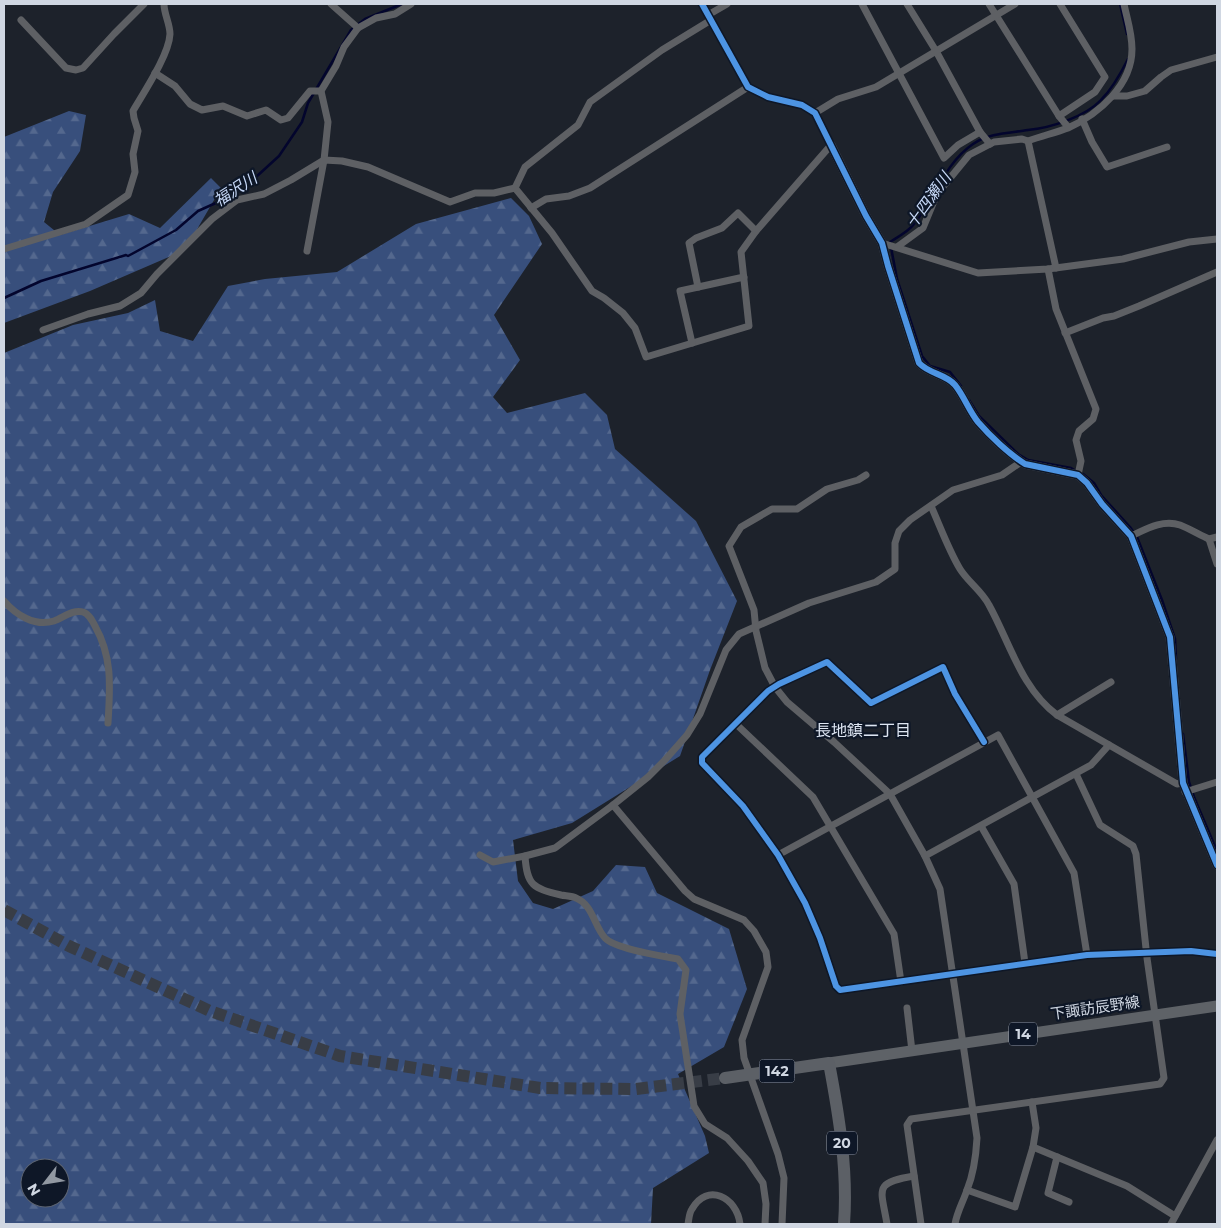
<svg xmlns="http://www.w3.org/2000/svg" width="1221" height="1228" font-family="Montserrat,'Noto Sans JP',sans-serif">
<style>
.forest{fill:url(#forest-firs);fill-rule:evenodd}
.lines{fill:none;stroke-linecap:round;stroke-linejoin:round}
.stream{stroke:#03052d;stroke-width:2.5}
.trunk-tunnel{stroke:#383d46;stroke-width:12;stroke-dasharray:12 6;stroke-linecap:butt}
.minor{stroke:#5e6064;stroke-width:7}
.tertiary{stroke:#5e6064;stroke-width:9}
.primary{stroke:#5e6267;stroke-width:11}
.trunk{stroke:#5c6066;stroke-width:12}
.cycleway-casing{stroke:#0e1727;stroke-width:9}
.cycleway{stroke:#4d94e3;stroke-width:6}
.labels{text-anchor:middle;stroke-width:4.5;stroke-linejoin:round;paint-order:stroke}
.shield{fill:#0e1727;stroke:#969daa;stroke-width:1}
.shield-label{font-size:14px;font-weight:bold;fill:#d0d7e2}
.street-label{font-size:15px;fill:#d0d7e2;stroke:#0e1727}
.water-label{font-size:16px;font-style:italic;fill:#c6d8f7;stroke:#0e1727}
.neighbourhood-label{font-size:16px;fill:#dde5f2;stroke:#0e1727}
</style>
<defs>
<pattern id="forest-firs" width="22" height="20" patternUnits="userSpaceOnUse" patternTransform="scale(1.25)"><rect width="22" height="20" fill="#384f7c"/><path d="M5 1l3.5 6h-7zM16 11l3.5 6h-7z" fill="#54688e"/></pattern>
</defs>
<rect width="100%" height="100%" fill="#1d222b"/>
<g class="forest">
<polygon points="69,111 86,115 80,151 53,192 44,222 60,235 129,214 160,228 211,178 221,188 185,250 90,291 4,323 4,137"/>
<path d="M 511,198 L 529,216 L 542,244 L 494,315 L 520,360 L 493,397 L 507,413 L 585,393 L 607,415 L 615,449 L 696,521 L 737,601 L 710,670 L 680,756 L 572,823 L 513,840 L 518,881 L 533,903 L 553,909 L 593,891 L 616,865 L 645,867 L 657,893 L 729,929 L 747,989 L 724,1047 L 678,1074 L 705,1136 L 709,1153 L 653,1188 L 651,1224 L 4,1224 L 4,353 L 73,325 L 128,313 L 155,300 L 160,331 L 193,341 L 228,286 L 265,279 L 337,272 L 416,224 ZM 30,1168 L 60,1168 L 60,1198 L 30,1198 Z"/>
</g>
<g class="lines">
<g class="stream">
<polyline points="1120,4 1127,34"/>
<polyline points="4,298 41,281 126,255 128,256 176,230 198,211 218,202 246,178 256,177 279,156 302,122 308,103 351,30 365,19 402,4"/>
<path d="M 961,386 L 950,372 L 930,366 L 922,356 L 897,279 L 890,242 C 898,237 909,231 914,224 C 934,199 945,163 973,144 C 989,133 1009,133 1028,130 C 1050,128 1085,117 1101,100 C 1112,89 1121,73 1128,59"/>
<polyline points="969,400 979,416 1018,454 1028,460 1071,468 1076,471"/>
<polyline points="1083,474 1094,483 1101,495 1130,527 1137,537 1162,600 1175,639 1176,659"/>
<polyline points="1183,734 1189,782 1194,797 1217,851"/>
</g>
<polyline class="trunk-tunnel" points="4,910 69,946 210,1011 340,1056 540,1088 636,1089 725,1078"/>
<g class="minor">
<polyline points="331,4 358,28"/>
<polyline points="862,4 944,158 958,145 980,132 936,51 907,4"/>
<polyline points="989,4 1059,116 1068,127"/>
<polyline points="708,15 727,4"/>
<polyline points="21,20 66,68 76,70 83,68 114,34 144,4"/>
<polyline points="155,73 175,86 190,104 202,110 223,106 247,116 266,110 281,120 288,118 310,91 321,91"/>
<polyline points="1113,96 1127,96 1145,91 1161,77 1171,70 1217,57"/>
<polyline points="815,113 838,99 876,87 1015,4"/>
<polyline points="1059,116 1095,92 1105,77 1060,4"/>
<polyline points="1082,119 1092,142 1107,167 1167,147"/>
<polyline points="980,132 990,144"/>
<polyline points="515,188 552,233 592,291 604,298 623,313 635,328 646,357 749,326 741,252 756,231 831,145 815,113 802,105 768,97 748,87 702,4"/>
<polyline points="515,188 525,167 578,125 590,102 662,50 711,20"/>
<polyline points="531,208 546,199 569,196 590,188 748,87"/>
<polyline points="882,243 978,273 1048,269 1123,259 1189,242 1217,239"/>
<polyline points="897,247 923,228 937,194 969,155 994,142 1022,139 1028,141"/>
<path d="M 4,249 L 86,224 L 128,195 L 135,172 L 133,154 L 138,131 L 134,118 L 133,111 C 144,92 169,55 170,34 C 170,24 164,14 164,4"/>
<polyline points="307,251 324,160 328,122 321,91 336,66 344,47 358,28 376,18 395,14 411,4"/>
<path d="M 1056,268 L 1028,141 C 1041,136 1055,133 1068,128 C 1099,114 1132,85 1132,49 C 1132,33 1127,19 1124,4"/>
<polyline points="1048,269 1056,309 1096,409 1093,419 1079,431 1076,440 1081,461 1078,475"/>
<polyline points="698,287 689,243 696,238 722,228 738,213 756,231"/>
<polyline points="43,330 88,314 120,306 141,293 157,274 212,219 237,200 264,194 291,180 324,160 342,161 368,167 450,202 475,193 494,193 515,188"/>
<polyline points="1065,333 1103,318 1114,316 1139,306 1217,272"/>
<polyline points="692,343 680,291 744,277"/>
<path d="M 866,475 L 858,480 L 827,489 L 797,509 L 772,509 L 741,527 L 729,546 L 754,610 L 756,631 L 765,668 L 775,687 L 787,702 L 834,742 L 890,794 L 925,856 L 940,889 L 977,1138 C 976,1156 974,1173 967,1190 C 963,1202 957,1212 955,1224"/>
<path d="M 931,506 C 940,526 949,551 960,569 C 968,582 982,591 989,605 C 1010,643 1021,688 1057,715 L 1177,784 L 1183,783"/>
<path d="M 1131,536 C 1146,529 1163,519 1180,525 C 1190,529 1200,535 1209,539 L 1217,537"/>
<polyline points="1209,539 1217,564"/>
<path d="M 4,601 C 16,615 35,627 54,621 C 63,618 73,609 83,612 C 89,614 92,620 95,626 C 113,658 110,688 108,723"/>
<polyline points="1057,715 1111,682"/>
<polyline points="736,724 813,797 894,934 901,982"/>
<polyline points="984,742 955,694 943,667 871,703 827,662 779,684 768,691 702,757 702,763 743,806 778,855 805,903 820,938 836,986 840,990 1087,955 1191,951 1217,954"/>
<polyline points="1185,792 1217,782"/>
<polyline points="613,805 685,891 694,899 744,920 754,931 766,952 768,967 742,1040 744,1058 778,1154 784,1178 782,1224"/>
<polyline points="981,826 1014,884 1025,963"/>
<polyline points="480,855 493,862 525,856 555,848 613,805 648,777 665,760 687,735 700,714 726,650 739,634 809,603 876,582 895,569 895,543 899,531 910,520 953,490 1002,475 1021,462"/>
<polyline points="778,855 998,735 1074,873 1087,955"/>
<path d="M 525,856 C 527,886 533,888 561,895 C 566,896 572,896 576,898 C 593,905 594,926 605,938 C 615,949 662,956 678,959 L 686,970 L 680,1014 L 694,1106 L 705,1124 L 727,1138 L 748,1161 L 763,1183 L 766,1204 L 765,1224"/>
<polyline points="925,856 1091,765 1109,745"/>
<polyline points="907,1008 912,1051"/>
<polyline points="1033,1147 1127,1186 1175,1216"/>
<polyline points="1057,1157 1048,1193 1069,1202"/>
<polyline points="967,1190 1015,1207 1033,1147 1036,1128 1032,1102"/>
<path d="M 688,1224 C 689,1219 689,1213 692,1209 C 707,1182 737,1197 740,1224"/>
<path d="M 887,1224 C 881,1188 873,1183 914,1176"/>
<polyline points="921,1224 907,1125 911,1119 1160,1084 1164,1078 1147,958 1136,854 1133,846 1100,825 1076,774"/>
<polyline points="1171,1224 1217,1140"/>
</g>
<path class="tertiary" d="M 831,145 L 866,216 L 882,243 L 888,266 L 919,363 C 929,374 946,374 955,385 C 964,396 969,411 978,422 C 990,436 1009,454 1025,464 L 1078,475 L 1087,483 L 1102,504 L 1131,536 L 1170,637 L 1183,783 L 1217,865"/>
<polyline class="primary" points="829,1063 1217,1006"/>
<path class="trunk" d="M 725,1078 L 829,1063 C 839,1116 848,1170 844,1224"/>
<g class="cycleway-casing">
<g id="cycleway">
<path d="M 702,4 L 748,87 L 768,97 L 802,105 L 815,113 L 866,216 L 882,243 L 888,266 L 919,363 C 929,374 946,374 955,385 C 964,396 969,411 978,422 C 990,436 1009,454 1025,464 L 1078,475 L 1087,483 L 1102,504 L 1131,536 L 1170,637 L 1183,783 L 1217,865"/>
<polyline points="984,742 955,694 943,667 871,703 827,662 779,684 768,691 702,757 702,763 743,806 778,855 805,903 820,938 836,986 840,990 1087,955 1191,951 1217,954"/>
</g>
</g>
<use href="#cycleway" class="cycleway"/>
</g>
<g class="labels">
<g class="shield">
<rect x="1009" y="1022.5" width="28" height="23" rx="4"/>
<rect x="759.5" y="1059.5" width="35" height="23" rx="4"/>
<rect x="827" y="1131.5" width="30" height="23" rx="4"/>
</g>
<g class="shield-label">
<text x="1023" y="1039">14</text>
<text x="777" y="1076">142</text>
<text x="842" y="1148">20</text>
</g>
<g class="street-label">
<text transform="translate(1095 1008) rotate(-8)" y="5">下諏訪辰野線</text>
</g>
<g class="water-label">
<text transform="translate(235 189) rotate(-33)" y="6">福沢川</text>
<text transform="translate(928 200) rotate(-54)" y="6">十四瀬川</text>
</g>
<g class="neighbourhood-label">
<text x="863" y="736">長地鎮二丁目</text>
</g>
</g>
<rect width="1221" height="1228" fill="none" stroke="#d0d7e2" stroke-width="10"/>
<g transform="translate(45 1183) rotate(239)"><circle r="24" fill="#0e1727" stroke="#5c6472"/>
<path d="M0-4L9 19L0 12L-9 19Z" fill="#9198a2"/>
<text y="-8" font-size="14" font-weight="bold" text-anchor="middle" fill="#d0d7e2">N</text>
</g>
</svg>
